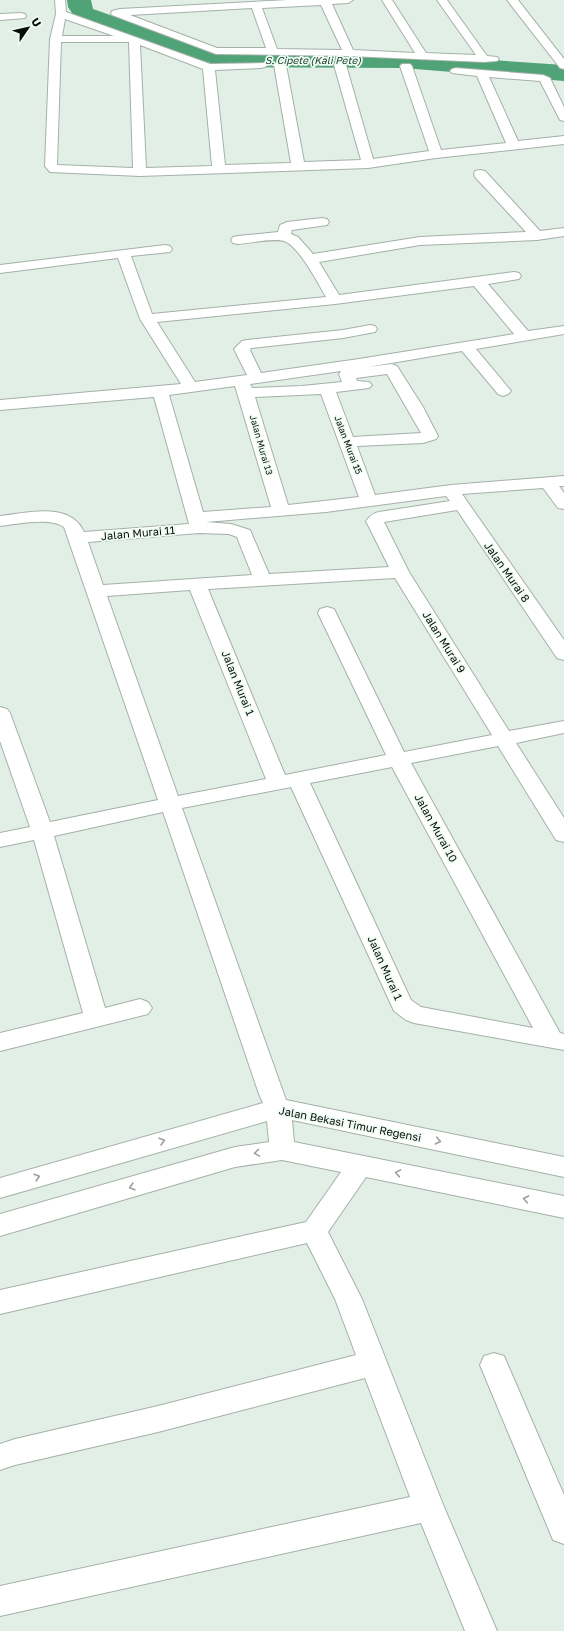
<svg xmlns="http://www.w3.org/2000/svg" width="564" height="1631" font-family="'Golos Text',sans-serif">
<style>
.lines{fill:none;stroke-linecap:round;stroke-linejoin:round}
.river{fill:#4fa376;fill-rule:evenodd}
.minor-casing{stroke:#a4b0a8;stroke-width:2}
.minor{fill:#fff;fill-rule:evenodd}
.oneway{stroke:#9d9e9d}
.labels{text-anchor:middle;stroke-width:3.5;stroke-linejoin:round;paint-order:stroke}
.far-street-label{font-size:9px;fill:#090d0a;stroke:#effcf4}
.far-water-label{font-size:10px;font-style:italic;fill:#1c402d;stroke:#effcf4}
.street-label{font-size:11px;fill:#090d0a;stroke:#effcf4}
</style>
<rect width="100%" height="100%" fill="#e2efe7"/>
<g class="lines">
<polygon class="river" points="67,0 91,0 93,9 187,42 227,53 403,54 564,65 564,81 403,68 226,67 169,52 76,19 68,7"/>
<g class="minor-casing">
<g id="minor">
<path d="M 55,0 L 65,0 L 66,12 L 210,64 L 265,63 L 267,65 L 265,67 L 261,68 L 215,70 L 225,165 L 291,163 L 274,65 L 276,63 L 284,63 L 286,65 L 304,162 L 361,160 L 334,65 L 336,63 L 344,63 L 346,65 L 373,159 L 429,151 L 400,66 L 402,64 L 410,64 L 412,66 L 441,150 L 506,143 L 477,76 L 452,73 L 450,71 L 452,69 L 456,68 L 543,75 L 550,78 L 564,107 L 564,121 L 560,120 L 540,81 L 489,77 L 518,141 L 564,136 L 564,144 L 436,158 L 368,168 L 140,176 L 50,172 L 45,166 L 50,39 L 56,14 ZM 65,19 L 114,36 L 62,36 ZM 61,42 L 129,42 L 133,168 L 57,165 ZM 140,45 L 203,69 L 212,166 L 146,168 Z"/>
<path d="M 288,0 L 353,0 L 348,3 L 332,4 L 353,50 L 415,53 L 382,0 L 392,0 L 426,53 L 476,55 L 437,0 L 447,0 L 487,56 L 497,57 L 499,59 L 497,61 L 484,62 L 349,56 L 216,54 L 112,15 L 111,13 L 112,11 L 120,9 ZM 321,5 L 342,50 L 277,49 L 262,8 ZM 252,8 L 266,48 L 217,48 L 130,15 Z"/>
<polygon points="507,0 518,0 564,59 564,69 560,68"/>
<polygon points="21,13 25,14 26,16 25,18 0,20 0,14"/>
<path d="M 480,170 L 485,171 L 540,231 L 564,228 L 564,236 L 537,240 L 420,245 L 319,262 L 339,295 L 514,272 L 519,273 L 521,276 L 519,279 L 488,284 L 528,331 L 564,326 L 564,334 L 476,349 L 511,391 L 508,394 L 503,396 L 498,394 L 462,351 L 368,367 L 392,364 L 397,366 L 423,407 L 438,436 L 436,439 L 423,443 L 357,446 L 375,495 L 451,485 L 564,476 L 564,486 L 559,486 L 564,493 L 564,509 L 558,508 L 543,488 L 462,494 L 564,640 L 564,660 L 557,658 L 457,510 L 384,522 L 409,572 L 509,731 L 564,721 L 564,733 L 516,743 L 564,818 L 564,842 L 556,840 L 498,746 L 411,763 L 560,1033 L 564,1034 L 564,1050 L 414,1023 L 406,1020 L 394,1011 L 291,787 L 182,808 L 286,1100 L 564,1157 L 564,1177 L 292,1120 L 294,1142 L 564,1196 L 564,1218 L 366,1177 L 328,1232 L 362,1299 L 444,1507 L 497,1631 L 465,1631 L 421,1523 L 0,1616 L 0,1586 L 410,1497 L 365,1378 L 158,1432 L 15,1465 L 0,1470 L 0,1444 L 15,1439 L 158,1406 L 356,1355 L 335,1299 L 307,1243 L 0,1314 L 0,1290 L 306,1222 L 341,1172 L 282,1160 L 235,1167 L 0,1236 L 0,1214 L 235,1147 L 269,1142 L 267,1121 L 0,1198 L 0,1178 L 263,1103 L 259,1094 L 163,812 L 54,836 L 105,1008 L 140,999 L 148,1002 L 152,1008 L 148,1014 L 0,1051 L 0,1033 L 83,1013 L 34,840 L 0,847 L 0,833 L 30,827 L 0,741 L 0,707 L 7,709 L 10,713 L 50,822 L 158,800 L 64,527 C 49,517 18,524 0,526 L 0,516 C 27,513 70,501 84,532 L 189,524 L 154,397 L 0,410 L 0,400 L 181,384 L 140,319 L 118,258 L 0,273 L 0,265 L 165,245 L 170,246 L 172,249 L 170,252 L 131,256 L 152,314 L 326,297 C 318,283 298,245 284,241 C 272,238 251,243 238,244 L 233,243 L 231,240 L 233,237 L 238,236 L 278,232 L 280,225 L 287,222 L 322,218 L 327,219 L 329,222 L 327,225 L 292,230 L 291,234 L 298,237 L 313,254 L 420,237 L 526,232 L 475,177 L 474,174 L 475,171 ZM 474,286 L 514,334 L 359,359 L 261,373 L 250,350 L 251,348 L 343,338 L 375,332 L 377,329 L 375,326 L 370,325 L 343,330 L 247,340 L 242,341 L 234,349 L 247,375 L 195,382 L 157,322 L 335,304 ZM 341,371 L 339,374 L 342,382 L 302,386 L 252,388 L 250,384 ZM 387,374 L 421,433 L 353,437 L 336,392 L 369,388 L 372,385 L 369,382 L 357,381 L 356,378 ZM 235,386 L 271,507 L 203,512 L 169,395 ZM 321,394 L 359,497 L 288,505 L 255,397 ZM 446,496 L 450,501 L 379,512 C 373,513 370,516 366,521 L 389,567 L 269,574 L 250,530 L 231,524 L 206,522 L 326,512 ZM 199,533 L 229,534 L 237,537 L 252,575 L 103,585 L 88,542 ZM 395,578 L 492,735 L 404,752 L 336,613 L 334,609 L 327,607 L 320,609 L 318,613 L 386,755 L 285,775 L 208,589 ZM 190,590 L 266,779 L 178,796 L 107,596 ZM 392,767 L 533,1028 L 421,1007 L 411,1000 L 310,783 Z"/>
<polygon points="494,1353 504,1356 564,1495 564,1544 553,1540 480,1365 484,1356"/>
</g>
</g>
<use href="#minor" class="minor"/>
</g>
<defs><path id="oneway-chevron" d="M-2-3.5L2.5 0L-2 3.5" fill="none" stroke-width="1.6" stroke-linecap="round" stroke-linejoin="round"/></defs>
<g class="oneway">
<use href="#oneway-chevron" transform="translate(162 1141) rotate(-16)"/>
<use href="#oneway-chevron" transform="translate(438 1141) rotate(12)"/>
<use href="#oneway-chevron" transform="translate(257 1153) rotate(171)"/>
<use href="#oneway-chevron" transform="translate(398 1173) rotate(-170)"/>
<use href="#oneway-chevron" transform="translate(37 1177) rotate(-17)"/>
<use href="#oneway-chevron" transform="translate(132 1187) rotate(164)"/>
<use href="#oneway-chevron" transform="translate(526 1199) rotate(-168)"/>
</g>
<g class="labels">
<g class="far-street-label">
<text transform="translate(261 445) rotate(74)" y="3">Jalan Murai 13</text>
<text transform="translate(348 445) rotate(69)" y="3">Jalan Murai 15</text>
</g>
<g class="far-water-label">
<text x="313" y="64">S. Cipete (Kali Pete)</text>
</g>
<g class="street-label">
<text transform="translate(138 533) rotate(-5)" y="4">Jalan Murai 11</text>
<text transform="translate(507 572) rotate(55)" y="4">Jalan Murai 8</text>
<text transform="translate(444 642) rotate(58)" y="4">Jalan Murai 9</text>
<text transform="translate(238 683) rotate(68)" y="4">Jalan Murai 1</text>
<text transform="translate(436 828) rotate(61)" y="4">Jalan Murai 10</text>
<text transform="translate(385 968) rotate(66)" y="4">Jalan Murai 1</text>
<text transform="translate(350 1124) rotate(11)" y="4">Jalan Bekasi Timur Regensi</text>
</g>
</g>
<g transform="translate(28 28) rotate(56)" stroke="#effcf4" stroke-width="3" paint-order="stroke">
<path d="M0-3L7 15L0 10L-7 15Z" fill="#090d0a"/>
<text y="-6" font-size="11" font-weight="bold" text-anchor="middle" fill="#090d0a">U</text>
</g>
</svg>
